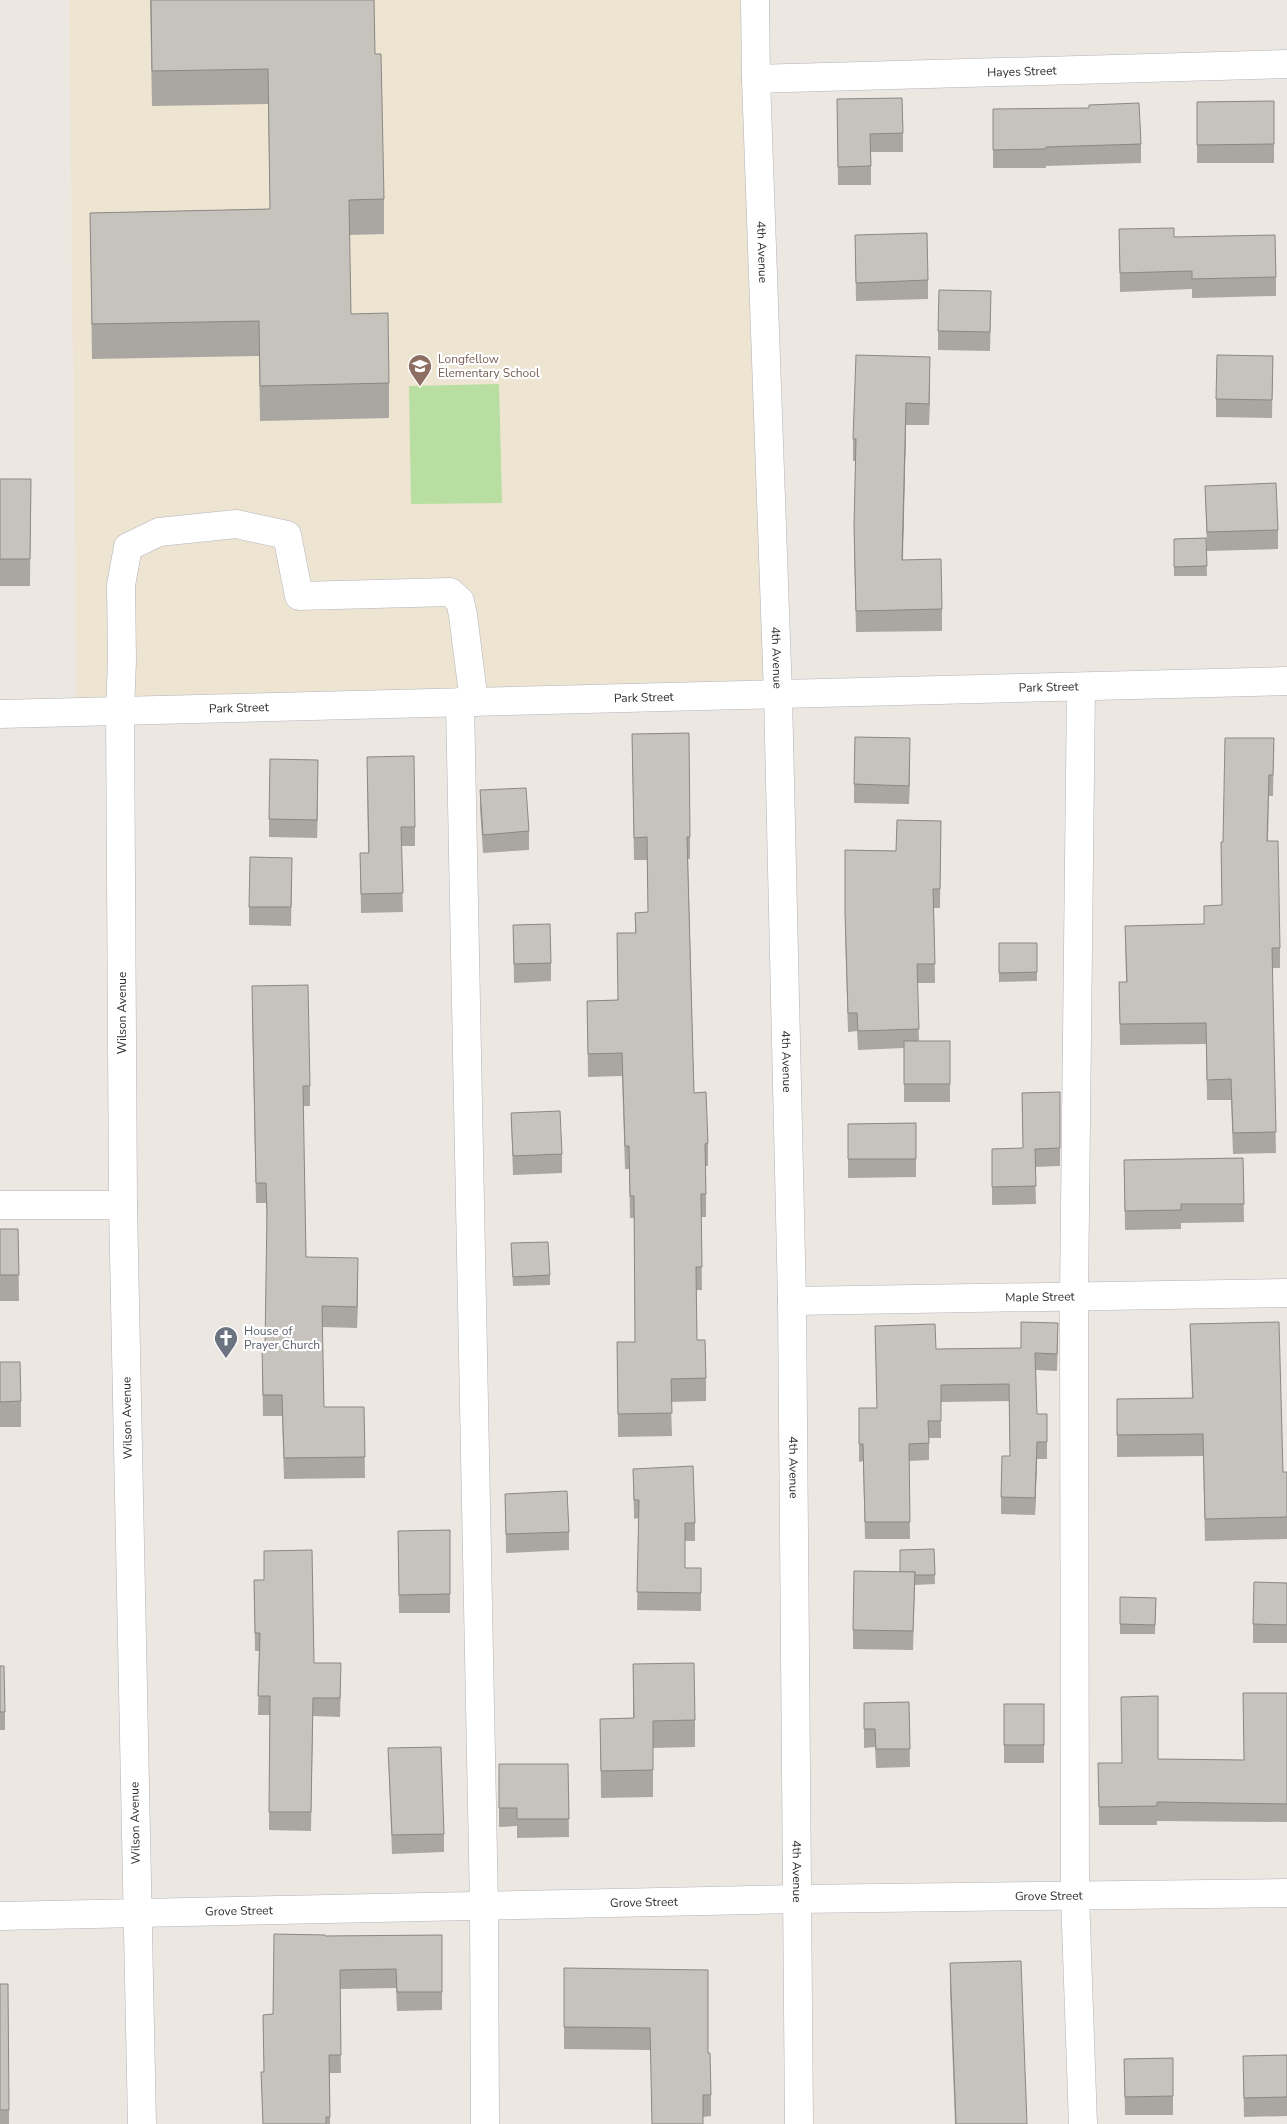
<svg xmlns="http://www.w3.org/2000/svg" width="1287" height="2124" font-family="'Nunito Sans',sans-serif">
<style>
.education{fill:#ede4d2}
.green{fill:#b8dfa1}
.lines{fill:none;stroke-linecap:round;stroke-linejoin:round}
.minor-casing{stroke:#b1b3bc;stroke-width:29}
.minor{stroke:#fff;stroke-width:28}
.wall{fill:#aaa7a2}
.shaded-wall{fill:#8b8884}
.building{fill:#c6c2bc;stroke:#8b8884}
.labels{text-anchor:middle;stroke-width:4.5;stroke-linejoin:round;paint-order:stroke}
.street-label{font-size:12px;fill:#2d2d2d;stroke:#fff}
.education-label{font-size:12px;fill:#785e54;stroke:#fff;text-anchor:start}
.worship-label{font-size:12px;fill:#5b616d;stroke:#fff;text-anchor:start}
</style>
<rect width="100%" height="100%" fill="#ede7e1"/>
<polygon class="education" points="69,0 756,0 778,695 77,712"/>
<polygon class="green" points="499,384 502,503 411,504 409,386"/>
<g class="lines">
<g class="minor-casing">
<g id="minor">
<path id="s1" d="M 755,0 L 756,79 L 778,695 L 792,1301 L 799,2124"/>
<path id="s2" d="M 756,79 L 1287,64"/>
<polyline points="1081,687 1074,1296 1075,1896 1083,2124"/>
<polyline points="460,702 484,1906 485,2124"/>
<path id="s3" d="M 0,714 L 1287,681"/>
<polyline points="0,1205 123,1205"/>
<path id="s4" d="M 792,1301 L 1287,1293"/>
<path id="s5" d="M 0,1916 L 798,1899 L 1287,1893"/>
<polyline points="142,2124 123,1205 120,711 122,660 121,585 128,547 159,532 236,524 287,535 299,596 450,592 460,601 463,615 474,702"/>
</g>
</g>
<use href="#minor" class="minor"/>
</g>
<g class="wall">
<polygon points="150,0 374,0 375,54 384,199 384,234 349,235 351,314 389,383 389,418 260,421 259,356 92,359 90,213 270,209 268,104 152,106"/>
<polygon points="837,99 903,133 903,152 871,152 871,185 838,185"/>
<polygon points="1274,101 1274,163 1197,163 1197,102"/>
<polygon points="993,109 1141,144 1141,163 1046,166 1046,168 993,168"/>
<polygon points="1119,229 1174,237 1276,277 1276,296 1192,298 1192,289 1120,292"/>
<polygon points="855,235 928,280 928,299 856,301"/>
<polygon points="991,310 990,351 938,350 938,331"/>
<polygon points="1273,356 1272,418 1216,417 1216,399"/>
<polygon points="930,379 929,425 906,425 903,560 942,609 942,631 856,632 854,548 856,461 853,461 853,439"/>
<polygon points="0,479 31,479 30,586 0,586"/>
<polygon points="1205,486 1278,530 1278,549 1207,551"/>
<polygon points="1206,538 1207,576 1174,576 1174,539"/>
<polygon points="632,734 690,837 690,859 688,859 694,1093 708,1143 708,1166 706,1166 706,1217 701,1217 702,1290 696,1290 697,1340 706,1378 706,1401 671,1402 672,1436 618,1437 617,1342 635,1342 634,1218 630,1218 629,1169 625,1169 622,1076 588,1077 587,1001 617,1000 635,933 635,913 648,912 647,860 634,860"/>
<polygon points="1274,738 1273,796 1269,796 1268,841 1280,948 1280,968 1272,968 1276,1153 1233,1154 1231,1100 1207,1100 1206,1044 1120,1045 1119,982 1126,982 1125,926 1204,924 1222,905 1221,842 1223,842"/>
<polygon points="910,757 909,804 854,803 854,784"/>
<polygon points="367,776 415,827 415,846 401,846 403,912 361,913 360,853 368,853"/>
<polygon points="318,778 317,838 269,837 269,819"/>
<polygon points="480,790 529,831 529,850 483,853 480,809"/>
<polygon points="941,821 940,908 934,908 935,983 917,983 919,1041 950,1041 950,1102 904,1102 904,1048 858,1050 857,1031 848,1032 845,930 845,850 896,851"/>
<polygon points="292,876 291,926 249,925 249,907"/>
<polygon points="513,925 551,963 551,981 514,983"/>
<polygon points="999,943 1037,943 1037,981 999,982"/>
<polygon points="252,1007 310,1086 310,1106 303,1106 306,1257 358,1279 357,1328 322,1327 324,1407 364,1407 365,1478 284,1479 282,1416 263,1416 262,1368 265,1347 267,1227 266,1203 256,1203"/>
<polygon points="1060,1092 1060,1166 1035,1167 1036,1204 992,1205 992,1149 1023,1148 1022,1093"/>
<polygon points="511,1113 562,1154 562,1173 513,1175"/>
<polygon points="916,1123 916,1177 848,1178 848,1124"/>
<polygon points="1243,1158 1244,1222 1181,1223 1181,1229 1125,1230 1124,1160"/>
<polygon points="0,1229 18,1229 19,1301 0,1301"/>
<polygon points="511,1253 550,1275 550,1285 513,1286"/>
<polygon points="1190,1324 1283,1472 1287,1472 1287,1539 1205,1541 1203,1456 1117,1457 1117,1399 1192,1398"/>
<polygon points="875,1326 936,1349 1021,1348 1058,1341 1057,1371 1036,1370 1037,1414 1047,1414 1047,1459 1037,1459 1035,1515 1001,1514 1001,1497 1010,1456 1009,1401 941,1402 941,1438 929,1438 929,1460 909,1461 910,1539 865,1539 863,1461 859,1462 859,1408 877,1408"/>
<polygon points="0,1362 21,1401 21,1427 0,1427"/>
<polygon points="633,1469 695,1523 695,1541 685,1541 685,1568 701,1568 701,1611 637,1610 639,1518 634,1519"/>
<polygon points="505,1494 569,1532 569,1550 506,1553"/>
<polygon points="450,1530 450,1613 399,1613 398,1531"/>
<polygon points="934,1549 935,1584 915,1585 913,1650 853,1649 853,1630 900,1572"/>
<polygon points="254,1580 314,1663 341,1682 340,1717 313,1716 311,1831 269,1830 270,1715 258,1715 259,1651 255,1651"/>
<polygon points="1287,1583 1287,1643 1253,1643 1253,1624"/>
<polygon points="1120,1597 1156,1598 1155,1634 1120,1634"/>
<polygon points="633,1664 695,1720 695,1747 653,1748 653,1797 601,1798 600,1719 633,1718"/>
<polygon points="0,1666 5,1712 5,1730 0,1730"/>
<polygon points="1287,1693 1287,1822 1157,1821 1157,1825 1099,1825 1098,1763 1122,1763 1158,1759 1244,1760"/>
<polygon points="909,1702 910,1767 876,1768 875,1747 864,1748 864,1703"/>
<rect x="1004" y="1704" width="40" height="59"/>
<polygon points="388,1748 444,1834 444,1852 392,1854"/>
<polygon points="568,1764 569,1837 517,1838 517,1826 499,1827 499,1783"/>
<polygon points="442,1935 442,2010 397,2011 396,1988 340,1989 341,2073 330,2073 330,2124 263,2124 261,2072 264,2072 263,2015 273,2014 325,1936"/>
<polygon points="950,1963 1027,2124 955,2124 950,1990"/>
<polygon points="564,1968 708,2053 711,2095 711,2116 703,2117 650,2050 564,2049"/>
<polygon points="0,1984 9,2110 9,2124 0,2124"/>
<polygon points="1287,2055 1287,2116 1244,2117 1243,2075"/>
<polygon points="1173,2058 1173,2115 1125,2115 1124,2059"/>
</g>
<g class="shaded-wall">
<polygon points="930,357 930,379 929,425 929,404"/>
<polygon points="906,403 906,425 902,582 902,560"/>
<polygon points="910,738 910,757 909,804 909,786"/>
<polygon points="318,760 318,778 317,838 317,820"/>
<polygon points="358,1258 358,1279 357,1328 357,1307"/>
<polygon points="1037,1442 1037,1459 1035,1515 1035,1498"/>
</g>
<g class="building">
<polygon points="151,0 374,0 375,54 381,54 384,199 349,200 351,314 388,313 389,383 260,386 259,321 92,324 90,213 270,209 268,69 152,71"/>
<polygon points="902,98 903,133 870,134 871,166 838,167 837,99"/>
<polygon points="1274,101 1274,144 1197,145 1197,102"/>
<polygon points="1139,103 1141,144 1046,147 1046,149 993,150 993,109 1089,108 1089,105"/>
<polygon points="1174,228 1174,237 1275,235 1276,277 1192,279 1192,271 1120,273 1119,229"/>
<polygon points="927,233 928,280 856,283 855,235"/>
<polygon points="939,290 991,291 990,332 938,331"/>
<polygon points="856,355 930,357 929,404 906,403 902,560 941,559 942,609 856,611 854,526 856,439 853,439"/>
<polygon points="1217,355 1273,356 1272,400 1216,399"/>
<polygon points="0,479 31,479 30,559 0,559"/>
<polygon points="1276,483 1278,530 1207,532 1205,486"/>
<polygon points="1206,538 1207,566 1174,567 1174,539"/>
<polygon points="689,733 690,837 687,837 694,1093 706,1092 708,1143 705,1144 706,1194 701,1194 702,1267 696,1267 697,1340 705,1340 706,1378 671,1379 672,1413 618,1414 617,1342 635,1342 634,1196 630,1196 629,1146 625,1146 622,1053 588,1054 587,1001 618,1000 617,933 636,933 635,913 648,912 647,837 634,838 632,734"/>
<polygon points="855,737 910,738 909,786 854,784"/>
<polygon points="1225,738 1274,738 1273,775 1269,775 1267,841 1278,841 1280,948 1272,948 1276,1132 1233,1133 1231,1079 1207,1080 1206,1023 1120,1024 1119,982 1127,982 1125,926 1204,924 1204,906 1222,905 1221,842 1223,842"/>
<polygon points="414,756 415,827 401,827 403,893 361,894 360,853 369,853 367,757"/>
<polygon points="270,759 318,760 317,820 269,819"/>
<polygon points="526,788 529,831 483,835 480,790"/>
<polygon points="897,820 941,821 940,889 933,889 935,964 917,964 919,1029 858,1031 857,1013 848,1013 845,912 845,850 896,851"/>
<polygon points="250,857 292,858 291,907 249,907"/>
<polygon points="550,924 551,963 514,964 513,925"/>
<polygon points="999,943 1037,943 1037,972 999,973"/>
<polygon points="308,985 310,1086 303,1086 306,1257 358,1258 357,1307 322,1306 324,1407 364,1407 365,1457 284,1458 282,1395 263,1395 262,1348 265,1347 267,1211 266,1183 256,1183 252,986"/>
<rect x="904" y="1041" width="46" height="43"/>
<polygon points="1060,1092 1060,1148 1035,1149 1036,1186 992,1187 992,1149 1023,1148 1022,1093"/>
<polygon points="560,1111 562,1154 513,1156 511,1113"/>
<polygon points="916,1123 916,1159 848,1159 848,1124"/>
<polygon points="1243,1158 1244,1204 1181,1204 1181,1210 1125,1211 1124,1160"/>
<polygon points="0,1229 18,1229 19,1275 0,1275"/>
<polygon points="548,1242 550,1275 513,1277 511,1243"/>
<polygon points="1021,1322 1058,1323 1057,1354 1035,1353 1037,1414 1047,1414 1047,1442 1037,1442 1035,1498 1001,1497 1002,1456 1010,1456 1009,1384 941,1385 941,1421 928,1421 929,1443 909,1444 910,1522 865,1522 863,1444 859,1444 859,1408 877,1408 875,1326 935,1324 936,1349 1021,1348"/>
<polygon points="1279,1322 1283,1472 1287,1472 1287,1517 1205,1519 1203,1434 1117,1435 1117,1399 1193,1398 1190,1324"/>
<polygon points="0,1362 20,1362 21,1401 0,1402"/>
<polygon points="693,1466 695,1523 685,1523 685,1568 701,1568 701,1593 637,1592 639,1500 634,1500 633,1469"/>
<polygon points="567,1491 569,1532 506,1534 505,1494"/>
<polygon points="450,1530 450,1594 399,1595 398,1531"/>
<polygon points="934,1549 935,1575 915,1575 915,1572 900,1572 900,1550"/>
<polygon points="312,1550 314,1663 341,1663 340,1698 313,1698 311,1812 269,1812 270,1696 258,1696 260,1633 255,1633 254,1580 264,1580 264,1551"/>
<polygon points="854,1571 915,1572 913,1631 853,1630"/>
<polygon points="1254,1582 1287,1583 1287,1625 1253,1624"/>
<polygon points="1120,1597 1156,1598 1155,1625 1120,1624"/>
<polygon points="694,1663 695,1720 653,1721 653,1770 601,1771 600,1719 634,1718 633,1664"/>
<polygon points="0,1666 4,1666 5,1712 0,1712"/>
<polygon points="1243,1693 1287,1693 1287,1804 1157,1802 1157,1806 1099,1807 1098,1763 1122,1763 1121,1697 1158,1696 1158,1759 1244,1760"/>
<polygon points="909,1702 910,1749 876,1749 875,1729 864,1729 864,1703"/>
<rect x="1004" y="1704" width="40" height="41"/>
<polygon points="441,1747 444,1834 392,1835 388,1748"/>
<polygon points="499,1764 568,1764 569,1819 517,1819 517,1808 499,1808"/>
<polygon points="274,1934 325,1935 325,1936 442,1935 442,1992 397,1992 396,1969 340,1970 341,2055 329,2055 330,2117 326,2117 326,2124 263,2124 261,2072 264,2072 263,2015 273,2014"/>
<polygon points="1021,1961 1027,2124 956,2124 950,1963"/>
<polygon points="564,1968 708,1970 708,2053 710,2053 711,2095 703,2095 703,2124 652,2124 650,2028 564,2027"/>
<polygon points="0,1984 8,1984 9,2110 0,2110"/>
<polygon points="1287,2055 1287,2097 1244,2098 1243,2056"/>
<polygon points="1173,2058 1173,2096 1125,2097 1124,2059"/>
</g>
<defs>
<g id="school-pin" transform="scale(1.25)"><path d="M0 17L-7.5 6A9.5 9.5 0 1 1 7.5 6Z" fill="#8d6e63" stroke="#fff"/><path d="M0-5L7-2L0 1L-7-2ZM-4 1L0 2.5L4 1V4Q0 6-4 4Z" fill="#fff"/></g>
<g id="church-pin" transform="scale(1.25)"><path d="M0 17L-7.5 6A9.5 9.5 0 1 1 7.5 6Z" fill="#6b7280" stroke="#fff"/><path d="M-1.2-6h2.4v3.5h3.3v2.4h-3.3V6h-2.4V-.1h-3.3v-2.4h3.3Z" fill="#fff"/></g>
</defs>
<g fill-rule="evenodd">
<use href="#school-pin" x="420" y="366"/>
<use href="#church-pin" x="226" y="1338"/>
</g>
<g class="labels">
<g class="street-label">
<text dy="4" stroke="none"><textPath href="#s2" startOffset="266">Hayes Street</textPath></text>
<text dy="4" stroke="none"><textPath href="#s1" startOffset="252">4th Avenue</textPath></text>
<text dy="4" stroke="none"><textPath href="#s1" startOffset="658">4th Avenue</textPath></text>
<text dy="4" stroke="none"><textPath href="#s3" startOffset="1049">Park Street</textPath></text>
<text dy="4" stroke="none"><textPath href="#s3" startOffset="644">Park Street</textPath></text>
<text dy="4" stroke="none"><textPath href="#s3" startOffset="239">Park Street</textPath></text>
<text transform="translate(122 1013) rotate(-90)" y="4">Wilson Avenue</text>
<text dy="4" stroke="none"><textPath href="#s1" startOffset="1062">4th Avenue</textPath></text>
<text dy="4" stroke="none"><textPath href="#s4" startOffset="248">Maple Street</textPath></text>
<text transform="translate(127 1418) rotate(-91)" y="4">Wilson Avenue</text>
<text dy="4" stroke="none"><textPath href="#s1" startOffset="1468">4th Avenue</textPath></text>
<text transform="translate(135 1823) rotate(-91)" y="4">Wilson Avenue</text>
<text dy="4" stroke="none"><textPath href="#s1" startOffset="1872">4th Avenue</textPath></text>
<text dy="4" stroke="none"><textPath href="#s5" startOffset="1049">Grove Street</textPath></text>
<text dy="4" stroke="none"><textPath href="#s5" startOffset="644">Grove Street</textPath></text>
<text dy="4" stroke="none"><textPath href="#s5" startOffset="239">Grove Street</textPath></text>
</g>
<g class="education-label">
<text x="438" y="363">Longfellow<tspan x="438" dy="14">Elementary School</tspan></text>
</g>
<g class="worship-label">
<text x="244" y="1335">House of<tspan x="244" dy="14">Prayer Church</tspan></text>
</g>
</g>
</svg>
